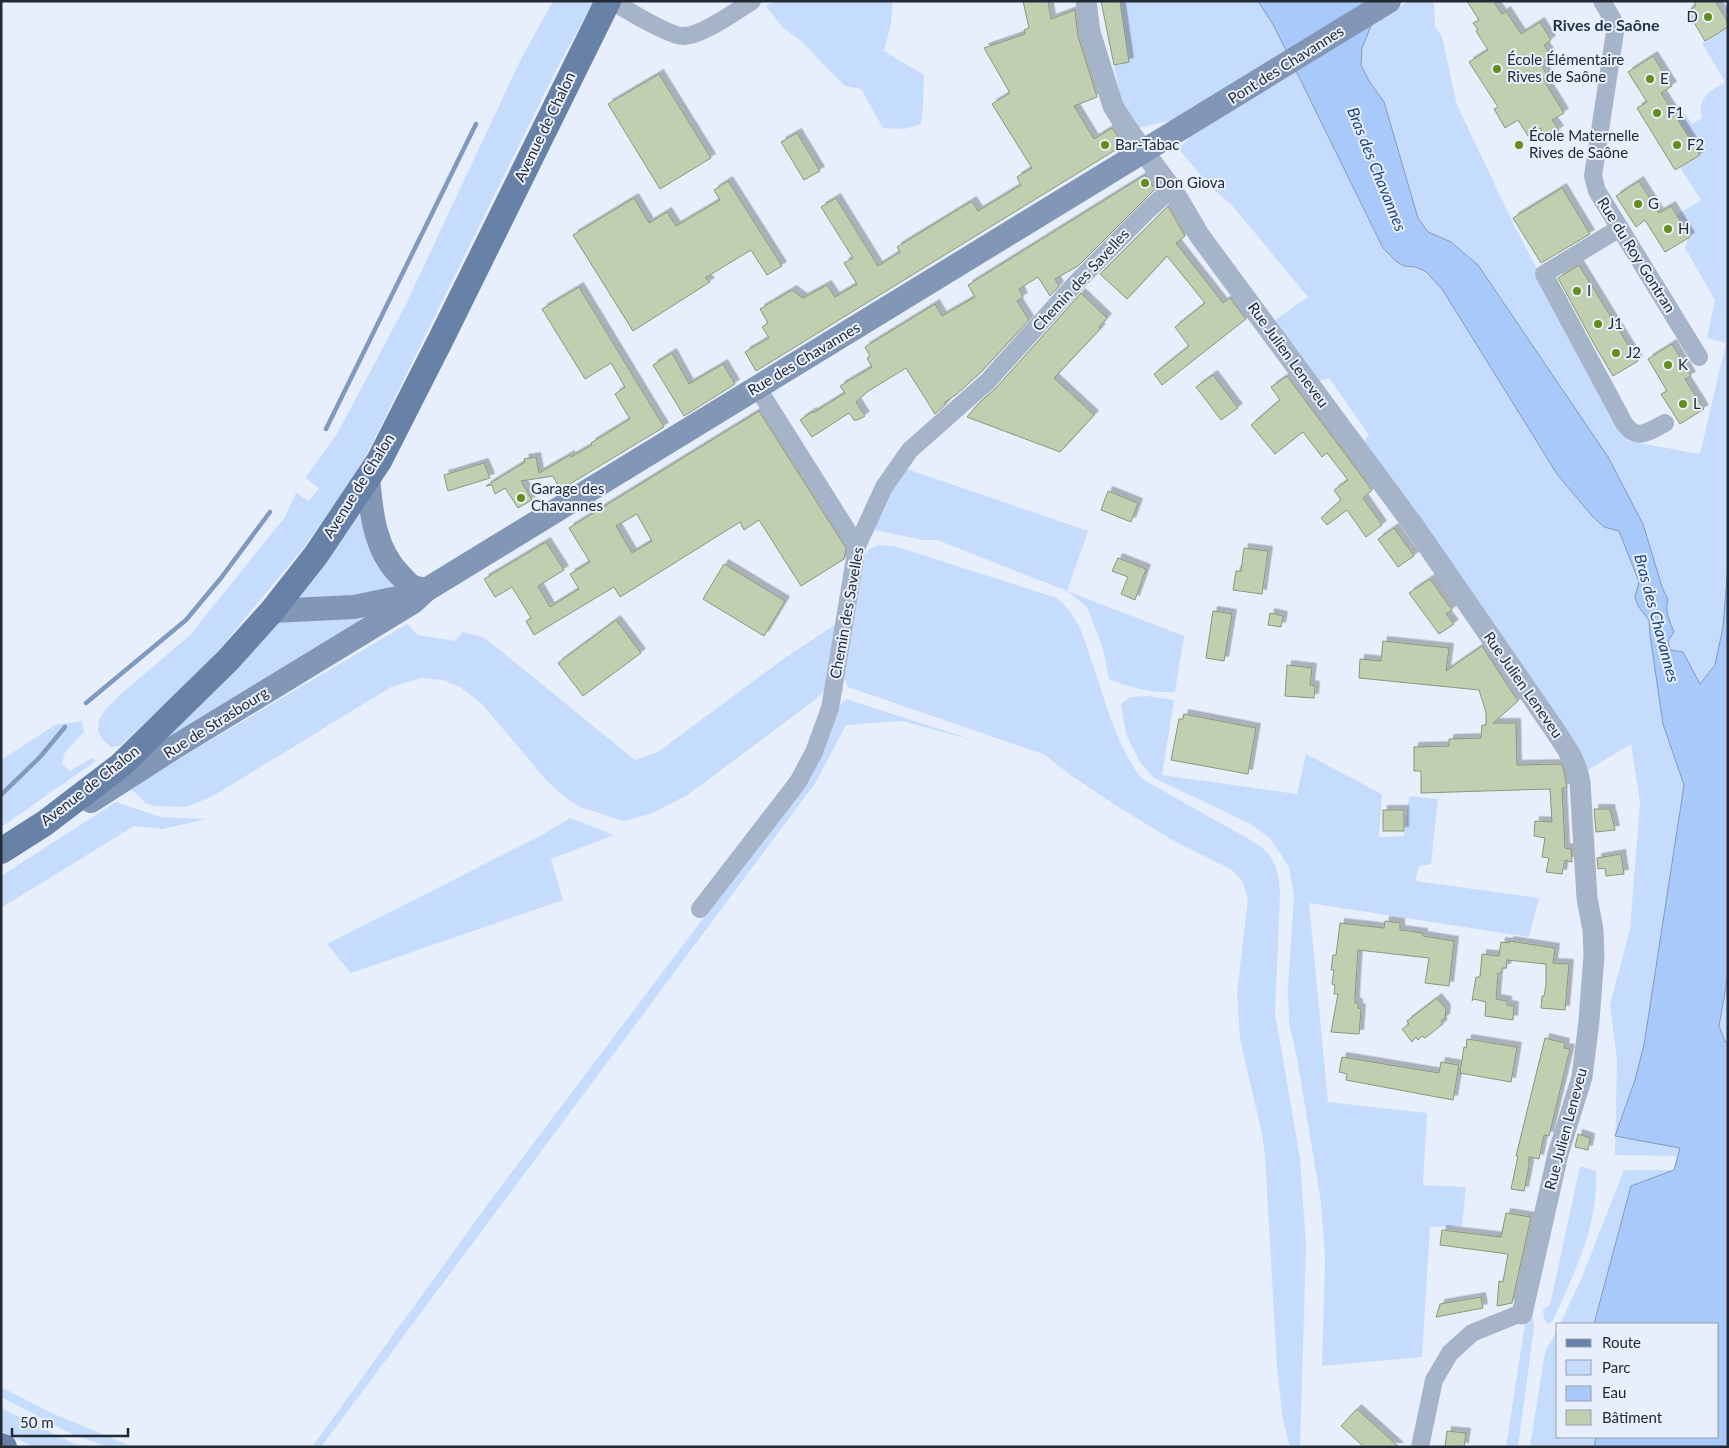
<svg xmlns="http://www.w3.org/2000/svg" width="1729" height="1448" font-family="Lato,sans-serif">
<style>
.green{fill:#c6dcfc}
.water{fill:#a9c9fa;stroke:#8099bf}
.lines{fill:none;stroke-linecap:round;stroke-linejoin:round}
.stream{stroke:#8099bf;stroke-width:4.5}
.building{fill:#c0cfb0;stroke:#899779;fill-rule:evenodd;filter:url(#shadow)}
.minor{stroke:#a5b4c9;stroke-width:18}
.tertiary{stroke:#a5b4c9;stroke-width:21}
.secondary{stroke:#8296b6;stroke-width:24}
.primary{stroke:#6881a7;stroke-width:26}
.poi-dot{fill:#648d1b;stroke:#e8effc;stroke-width:2}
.labels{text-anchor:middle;stroke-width:4;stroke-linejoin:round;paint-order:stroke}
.poi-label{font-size:15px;fill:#222a35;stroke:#e8effc;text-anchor:start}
.street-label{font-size:15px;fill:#222a35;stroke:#e8effc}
.neighbourhood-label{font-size:16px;font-weight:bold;fill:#24334a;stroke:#e8effc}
.water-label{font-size:16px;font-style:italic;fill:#1e447e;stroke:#e8effc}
</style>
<defs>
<filter id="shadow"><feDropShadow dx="4.5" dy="-4.5" stdDeviation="0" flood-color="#0004"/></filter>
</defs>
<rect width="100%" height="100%" fill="#e8effc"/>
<g class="green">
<polygon points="553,1 594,1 557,68 357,474 303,548 203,669 120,746 111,747 102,739 98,732 99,720 105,710 121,694 190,635 285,517 296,493 309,501 319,488 305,478 337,434 405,306 522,57"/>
<polygon points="775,1 893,1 891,23 884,51 924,75 923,108 921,124 904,129 883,128 861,89 845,86 800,40 783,28 766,6"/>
<path d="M 1120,1 L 1258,1 L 1274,26 L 1404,266 C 1422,268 1430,276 1442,289 L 1557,474 L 1592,516 L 1604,527 L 1619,530 L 1639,582 L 1636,597 L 1638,606 L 1649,620 L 1650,635 L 1663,724 L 1684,785 L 1644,1045 L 1635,1080 L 1615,1136 L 1680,1147 L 1678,1156 L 1615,1155 L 1617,1060 L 1610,1005 L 1630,929 L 1640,803 L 1631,744 L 1588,770 L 1360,446 L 1369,435 L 1329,378 L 1319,381 L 1272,322 L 1308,297 L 1231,204 L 1211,188 L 1179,149 L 1189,138 L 1177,119 L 1138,128 L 1121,100 L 1114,65 L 1128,62 Z"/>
<path d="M 1410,1 L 1425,1 L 1426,3 L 1434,1 L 1435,26 L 1442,37 L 1457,105 L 1515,227 L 1628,441 L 1700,454 L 1726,343 L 1707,338 L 1715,300 L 1685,248 L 1689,236 L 1677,215 L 1701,200 L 1680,167 L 1700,155 L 1677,118 L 1685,113 L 1692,124 L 1702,118 C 1697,98 1709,92 1724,83 L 1724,80 L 1702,43 L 1728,27 L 1728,566 L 1723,627 L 1715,665 L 1700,684 L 1683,653 L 1670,650 L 1667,641 L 1674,632 C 1670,622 1664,610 1668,600 L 1662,587 L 1542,360 L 1500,297 L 1478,265 L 1451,242 L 1428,232 L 1418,218 L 1384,102 L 1369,81 L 1361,65 L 1362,48 L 1373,21 Z"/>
<path d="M 907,469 L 1088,531 L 1067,591 L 1184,636 L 1175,692 C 1154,694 1128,687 1109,679 L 1103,649 L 1087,607 L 1067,591 L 937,540 L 923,540 L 870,529 L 892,491 Z"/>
<polygon points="361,507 377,557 393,586 385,595 302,601 298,596"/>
<path d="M 878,545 L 894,546 L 1057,598 C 1081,619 1084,639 1094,668 C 1107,706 1117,747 1142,779 L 1254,842 C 1275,855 1279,870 1280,894 L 1275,1013 L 1300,1158 L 1306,1246 L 1300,1447 L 1290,1447 L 1283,1420 L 1277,1368 L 1265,1156 L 1262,1134 L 1240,1039 L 1237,992 L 1248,900 L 1243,882 L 1231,869 L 1174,841 L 1123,810 L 1072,776 L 1043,754 L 848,687 L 844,678 L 863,562 L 868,550 Z"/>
<polygon points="381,608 171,745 164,738 282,614"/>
<polygon points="842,620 830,686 812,702 689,794 650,814 623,821 580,807 562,795 547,781 482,704 460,687 443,680 421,678 391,687 213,796 186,807 154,806 146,803 130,788 407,624 418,635 455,641 463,632 485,638 635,760 658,752 782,660"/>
<polygon points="1147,696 1174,700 1162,775 1297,794 1306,754 1382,794 1379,837 1404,836 1409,796 1438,799 1431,864 1419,866 1415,881 1539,898 1529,937 1309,903 1328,1102 1427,1113 1423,1185 1466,1187 1462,1226 1430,1227 1422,1357 1322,1366 1325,1259 1321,1202 1297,1058 1289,1023 1288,989 1294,896 1289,867 1270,838 1249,823 1154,778 1140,762 1126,734 1121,704 1130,697"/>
<polygon points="846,699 976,741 902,721 846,725 816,782 321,1447 312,1447 493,1197 769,831 835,711"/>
<polygon points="82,721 84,732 65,752 62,764 70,771 92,758 96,761 1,827 1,760 55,725"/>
<polygon points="116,802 161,817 206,819 163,829 134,826 1,908 1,876"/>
<polygon points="570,818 614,835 551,859 563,900 351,973 327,944 544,834"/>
<polygon points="1728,975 1728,1041 1725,1042 1719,1026"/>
<path d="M 1580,1166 L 1596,1171 C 1599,1224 1574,1275 1552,1322 L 1548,1324 L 1544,1318 L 1543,1310 L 1550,1305 Z"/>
<polygon points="1624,1170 1674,1170 1631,1186 1594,1324 1560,1324 1582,1277"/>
<polygon points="1533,1317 1534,1328 1518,1447 1506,1447 1525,1323"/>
<polygon points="1558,1328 1558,1437 1596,1437 1594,1447 1530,1447 1545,1352"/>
<polygon points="1,1387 54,1414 133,1447 109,1447 74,1435 1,1397"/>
<polygon points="1,1407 11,1413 81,1447 34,1447 1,1431"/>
</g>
<path class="water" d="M 1258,1 L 1368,1 L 1373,21 L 1362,48 L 1361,65 L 1369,81 L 1384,102 L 1418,218 L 1428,232 L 1451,242 L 1478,265 L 1608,457 L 1643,524 L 1662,587 L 1668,600 C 1664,610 1670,622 1674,632 L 1668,641 L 1670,650 L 1683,652 L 1700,684 L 1715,665 L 1723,627 L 1728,566 L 1728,975 L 1719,1026 L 1725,1042 L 1728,1041 L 1728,1447 L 1594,1447 L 1596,1437 L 1718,1437 L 1718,1324 L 1594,1324 L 1631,1186 L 1674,1170 L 1680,1148 L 1615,1136 L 1635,1080 L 1644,1045 L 1684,785 L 1663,724 L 1650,635 L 1649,620 L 1638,606 L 1635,597 L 1639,582 L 1619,531 L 1604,527 L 1592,516 L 1557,474 L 1442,289 L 1426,272 L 1415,267 L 1404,266 L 1397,262 L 1383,248 L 1274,26 Z"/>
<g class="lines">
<g class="stream">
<polyline points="326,429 476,124"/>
<polyline points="86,703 186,620 221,578 270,512"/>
<polyline points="1,795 40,757 65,727"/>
</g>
</g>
<g class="building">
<polygon points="1023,1 1048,1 1051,19 1075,10 1078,36 1097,97 1074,106 1094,139 1112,128 1119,138 1117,149 756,371 745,352 769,338 762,327 768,323 760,309 792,290 803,298 827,285 835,297 857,284 844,263 853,258 821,207 836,198 878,266 900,252 897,247 972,201 978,211 1021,185 1017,177 1032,168 992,104 1010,93 984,48 1025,34 1024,30 1029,28"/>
<polygon points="1101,1 1120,1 1129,62 1114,65"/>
<polygon points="1467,1 1493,1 1502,14 1506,11 1521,34 1540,22 1551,40 1544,45 1551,56 1540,63 1548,76 1543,79 1564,113 1552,120 1559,130 1546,138 1540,128 1528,136 1518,120 1505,128 1494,109 1498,107 1469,62 1488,50 1476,31 1478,30 1473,23 1479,20"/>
<polygon points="1694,1 1715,1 1728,22 1728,27 1705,41 1687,11 1696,6"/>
<polygon points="1653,56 1672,86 1661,93 1700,155 1675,170 1637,108 1647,102 1628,72"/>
<polygon points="659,74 711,158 660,189 608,104"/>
<polygon points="797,133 820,171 804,180 781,142"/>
<polygon points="1145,175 1155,189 1078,266 1055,279 1059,286 1050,296 1038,277 1019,289 1023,297 1017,301 1029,320 980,373 957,394 945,402 946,404 935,414 906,368 867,392 856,402 865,416 858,420 854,420 849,413 812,437 800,420 812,412 813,413 845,393 840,386 872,367 867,358 870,356 865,347 935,304 942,316 975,297 968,285"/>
<polygon points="728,181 782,266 767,275 751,250 705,278 710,282 633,331 573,235 634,198 649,223 667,212 676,226 720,200 714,190"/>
<polygon points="1639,181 1659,213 1671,206 1690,237 1665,252 1645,220 1636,227 1616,196"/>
<polygon points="1562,188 1590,234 1541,263 1513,218"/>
<polygon points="1168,206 1185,236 1176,243 1223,303 1230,298 1246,319 1162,385 1154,374 1189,346 1175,327 1205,303 1167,256 1127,299 1100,274"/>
<polygon points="1579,265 1638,361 1613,376 1594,344 1558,278"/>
<polygon points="579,287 664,427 565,487 565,486 560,489 553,476 521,481 532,500 518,508 505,488 495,494 492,485 486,486 525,462 524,459 536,457 539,473 570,455 571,457 592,445 591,443 630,419 615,394 625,387 611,363 585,379 542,309"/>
<polygon points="1081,293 1107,318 1099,327 1101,328 1054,378 1094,415 1060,452 967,417 977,405 996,388"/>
<polygon points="1672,344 1691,376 1685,379 1704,409 1680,424 1661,394 1667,391 1648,359"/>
<polygon points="672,353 689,384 723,364 735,384 684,416 653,365"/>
<polygon points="1213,375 1238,408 1221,420 1196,387"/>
<polygon points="1287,376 1372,490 1363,498 1382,525 1366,537 1347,510 1327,525 1321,518 1341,500 1334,490 1348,480 1327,453 1322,457 1303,432 1275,454 1251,425 1280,400 1271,387"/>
<path d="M 759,411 L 846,548 L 844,559 L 801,586 L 759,520 L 744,530 L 740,522 L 620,597 L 614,587 L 534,635 L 526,621 L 531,618 L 512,587 L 495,597 L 484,579 L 546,542 L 564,570 L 538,586 L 550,607 L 579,589 L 570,574 L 590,562 L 569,528 ZM 637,514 L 652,541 L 632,553 L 616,526 Z"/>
<polygon points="484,463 490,478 448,491 444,475"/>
<polygon points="1108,491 1138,503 1131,522 1101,510"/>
<polygon points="1394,528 1414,556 1398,567 1378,539"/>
<polygon points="1244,548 1268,551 1262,594 1233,590 1236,571 1241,571"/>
<polygon points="1118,558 1146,569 1135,600 1121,594 1128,577 1112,571"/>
<polygon points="724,564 785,601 764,636 703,599"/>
<polygon points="1430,579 1452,610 1446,614 1454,624 1439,634 1409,593"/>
<polygon points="1213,611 1232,614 1224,661 1206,658"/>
<polygon points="1270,613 1283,616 1281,627 1268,625"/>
<polygon points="616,620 641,653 583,696 558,663"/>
<polygon points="1383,641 1449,648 1446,671 1482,646 1518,701 1493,723 1516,723 1517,765 1561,764 1564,771 1567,788 1562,788 1565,848 1571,849 1572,862 1565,860 1562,874 1546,872 1549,858 1542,857 1545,838 1534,836 1535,821 1552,822 1550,789 1421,793 1421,771 1414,771 1414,747 1449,746 1449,739 1481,738 1482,725 1486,725 1486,712 1479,690 1359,678 1360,659 1381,661"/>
<polygon points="1287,665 1312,668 1310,685 1315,686 1314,698 1285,696"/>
<polygon points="1184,714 1256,728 1248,774 1171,760 1179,719 1183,719"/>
<polygon points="1594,809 1610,809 1615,830 1596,832"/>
<rect x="1383" y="810" width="21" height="21"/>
<polygon points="1621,854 1624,874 1606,876 1605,868 1598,869 1597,858"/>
<polygon points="1385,921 1400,923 1400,930 1423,933 1423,936 1454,941 1449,986 1425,983 1429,958 1358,950 1355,996 1355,1003 1358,1003 1358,1008 1361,1009 1359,1034 1331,1032 1338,994 1334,994 1335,985 1332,984 1334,970 1331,970 1333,955 1336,955 1340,923 1384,928"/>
<polygon points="1509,941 1555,948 1553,963 1569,964 1565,1010 1541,1008 1542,996 1544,996 1546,985 1546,964 1507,960 1506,968 1502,968 1502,973 1498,973 1496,999 1507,1001 1507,1005 1514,1006 1513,1020 1485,1016 1486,1002 1474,999 1472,1001 1476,977 1480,977 1482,954 1499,956 1501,942 1509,943"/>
<polygon points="1437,998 1446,1009 1445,1018 1441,1021 1443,1024 1425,1038 1422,1036 1418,1040 1416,1037 1412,1042 1402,1029 1409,1024 1407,1021"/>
<polygon points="1545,1038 1565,1043 1564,1048 1570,1049 1549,1136 1544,1135 1539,1159 1529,1157 1529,1166 1524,1191 1511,1189 1518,1156 1516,1156"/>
<polygon points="1467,1039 1517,1047 1511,1082 1460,1073 1464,1047 1466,1048"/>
<polygon points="1342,1057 1439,1073 1441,1062 1459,1065 1453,1100 1346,1080 1347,1074 1339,1072"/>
<polygon points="1578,1134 1590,1138 1588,1150 1575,1147"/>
<polygon points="1506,1213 1531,1217 1512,1303 1497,1306 1499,1281 1503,1282 1508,1254 1440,1245 1442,1230 1501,1237"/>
<polygon points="1481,1297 1483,1308 1436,1317 1440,1304"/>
<polygon points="1357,1409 1399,1447 1364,1447 1341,1426"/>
<polygon points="1447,1431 1466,1433 1464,1447 1445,1447"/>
</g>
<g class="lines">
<g class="minor">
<path d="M 612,1 C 625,9 671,37 684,36 C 703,35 736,11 752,1"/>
<polyline points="1602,1 1613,20 1615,32 1593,176 1597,191 1699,357"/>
<path d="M 1620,228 L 1544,274 L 1624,423 C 1637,442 1648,432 1665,423"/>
<polyline points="757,387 857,546"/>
<polyline points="700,909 798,782 814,752 830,708 833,691 857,546 884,487 910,450 988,381 1075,284 1148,210 1171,189"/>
<polyline points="1420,1447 1434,1380 1450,1353 1472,1333 1516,1315 1522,1314"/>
</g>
<path class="tertiary" d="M 1086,1 L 1090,32 L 1113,106 C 1130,135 1151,161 1171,188 C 1181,203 1190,219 1199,235 L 1414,526 L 1552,726 C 1564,744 1576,760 1580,782 L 1587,898 L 1593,930 L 1594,955 L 1589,1021 L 1582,1077 L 1558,1154 L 1522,1314"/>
<g class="secondary">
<path d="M 368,477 C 371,511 374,549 400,575 C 403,578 407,583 411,586 C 415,588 421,589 426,590"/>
<polyline points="272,611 354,607 412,595"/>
<polyline points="91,801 175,747 413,602 426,590 1389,1"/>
</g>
<g class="primary">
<polyline points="1,851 45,823 121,765 228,660 272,611 316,555 379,461 442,337 608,1"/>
<polyline points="1,1446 4,1447"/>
</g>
</g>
<g class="poi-dot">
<circle cx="1708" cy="17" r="5"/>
<circle cx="1497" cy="69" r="5"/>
<circle cx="1650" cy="79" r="5"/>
<circle cx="1657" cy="113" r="5"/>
<circle cx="1105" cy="145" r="5"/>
<circle cx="1519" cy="145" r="5"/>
<circle cx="1677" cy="145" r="5"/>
<circle cx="1145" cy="183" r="5"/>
<circle cx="1638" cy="204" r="5"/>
<circle cx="1668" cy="229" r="5"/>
<circle cx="1577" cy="291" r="5"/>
<circle cx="1598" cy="324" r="5"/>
<circle cx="1616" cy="353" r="5"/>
<circle cx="1668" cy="365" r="5"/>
<circle cx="1683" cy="404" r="5"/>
<circle cx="521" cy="498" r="5"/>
</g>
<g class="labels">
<g class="poi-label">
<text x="1698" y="22" text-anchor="end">D</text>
<text x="1507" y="65">École Élémentaire<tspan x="1507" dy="17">Rives de Saône</tspan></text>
<text x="1660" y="84">E</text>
<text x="1667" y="118">F1</text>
<text x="1529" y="141">École Maternelle<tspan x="1529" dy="17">Rives de Saône</tspan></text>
<text x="1115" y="150">Bar-Tabac</text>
<text x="1687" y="150">F2</text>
<text x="1155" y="188">Don Giova</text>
<text x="1648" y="209">G</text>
<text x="1678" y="234">H</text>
<text x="1587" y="296">I</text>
<text x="1608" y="329">J1</text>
<text x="1626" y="358">J2</text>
<text x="1678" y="370">K</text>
<text x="1693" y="409">L</text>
<text x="531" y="494">Garage des<tspan x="531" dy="17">Chavannes</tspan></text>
</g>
<g class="street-label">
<text transform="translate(1286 65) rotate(-32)" y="5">Pont des Chavannes</text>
<text transform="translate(545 127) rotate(-64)" y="5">Avenue de Chalon</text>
<text transform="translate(1636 255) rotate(58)" y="5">Rue du Roy Gontran</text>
<text transform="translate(1081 280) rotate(-47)" y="5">Chemin des Savelles</text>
<text transform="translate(1288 355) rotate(54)" y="5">Rue Julien Leneveu</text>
<text transform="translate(804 359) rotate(-31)" y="5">Rue des Chavannes</text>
<text transform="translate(359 486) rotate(-58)" y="5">Avenue de Chalon</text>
<text transform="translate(847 613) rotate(-80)" y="5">Chemin des Savelles</text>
<text transform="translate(1523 685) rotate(55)" y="5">Rue Julien Leneveu</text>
<text transform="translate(216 723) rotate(-32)" y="5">Rue de Strasbourg</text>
<text transform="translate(90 786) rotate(-38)" y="5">Avenue de Chalon</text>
<text transform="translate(1566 1129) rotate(-75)" y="5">Rue Julien Leneveu</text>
</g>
<g class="neighbourhood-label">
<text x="1606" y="31">Rives de Saône</text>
</g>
<g class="water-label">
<text transform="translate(1377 169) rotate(68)" y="6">Bras des Chavannes</text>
<text transform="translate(1657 618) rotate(75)" y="6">Bras des Chavannes</text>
</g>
</g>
<rect width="1729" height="1448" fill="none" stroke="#222a35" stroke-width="5"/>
<rect x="1556" y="1323" width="162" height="115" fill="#e8effc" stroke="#99a0ac"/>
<rect x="1566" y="1339" width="25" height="8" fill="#6881a7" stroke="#99a0ac"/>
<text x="1602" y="1348" font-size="15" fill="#222a35">Route</text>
<rect x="1566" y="1360" width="25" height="15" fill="#c6dcfc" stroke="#99a0ac"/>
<text x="1602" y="1373" font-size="15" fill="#222a35">Parc</text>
<rect x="1566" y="1386" width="25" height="15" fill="#a9c9fa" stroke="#99a0ac"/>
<text x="1602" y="1398" font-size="15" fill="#222a35">Eau</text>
<rect x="1566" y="1410" width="25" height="15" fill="#c0cfb0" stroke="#99a0ac"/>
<text x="1602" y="1423" font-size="15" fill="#222a35">Bâtiment</text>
<path d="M12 1428v8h116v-8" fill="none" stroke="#222a35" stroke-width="2.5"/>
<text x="20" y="1428" font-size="15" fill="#222a35" stroke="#e8effc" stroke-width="4" paint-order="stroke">50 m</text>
</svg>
